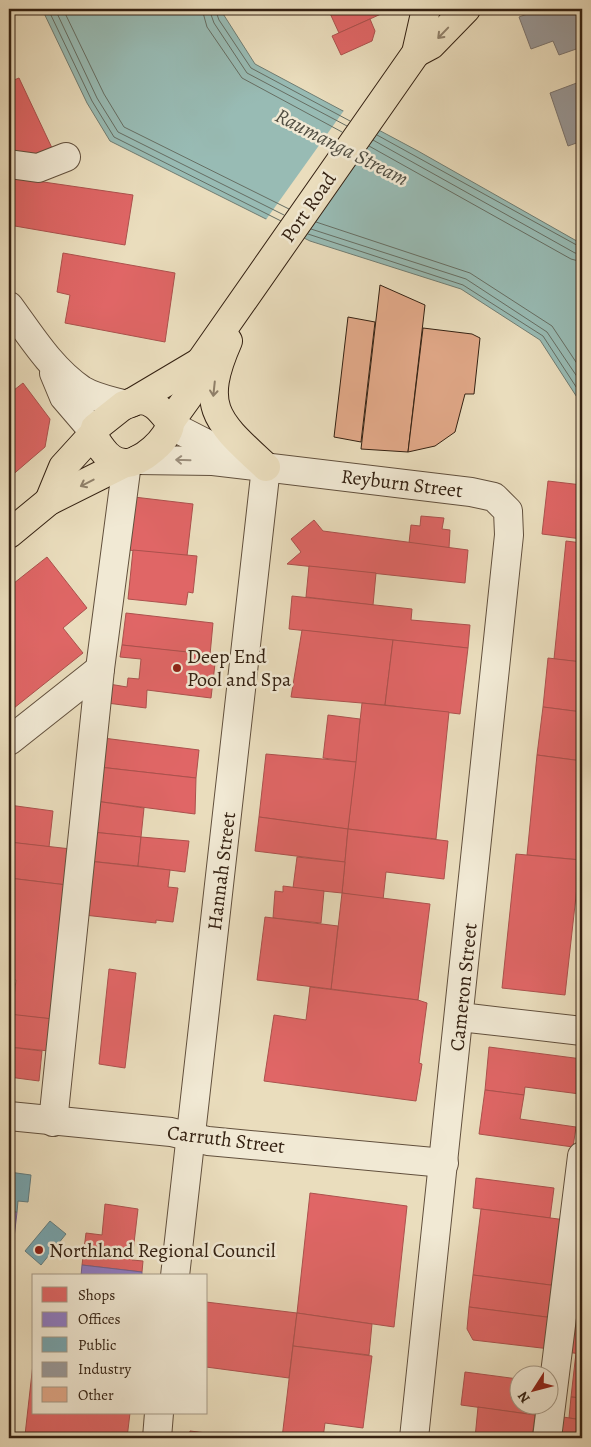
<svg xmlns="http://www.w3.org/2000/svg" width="591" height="1447" font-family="Alegreya,serif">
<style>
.water{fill:#98bbb4;stroke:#707d73}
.pier{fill:#eaddbd}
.shops{fill:#e06666;stroke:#ac514d}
.offices{fill:#8e7cc3;stroke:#73618e}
.public{fill:#76a5af;stroke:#627d80}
.industry{fill:#999;stroke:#7b7570}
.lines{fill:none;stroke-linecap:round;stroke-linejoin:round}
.shore{stroke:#666e63;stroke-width:1}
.building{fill:#e1a888;stroke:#342112}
.minor-casing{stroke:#62503d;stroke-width:30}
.major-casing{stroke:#342112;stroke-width:30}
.minor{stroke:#f1e9d4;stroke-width:28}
.major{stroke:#eaddbd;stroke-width:28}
.oneway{stroke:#8f7f68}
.oneway2{stroke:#9c8f7d}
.poi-dot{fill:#8f2418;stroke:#f1e9d4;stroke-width:2}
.labels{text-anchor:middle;stroke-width:5;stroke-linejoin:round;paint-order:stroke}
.street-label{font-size:20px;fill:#342112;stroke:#f1e9d4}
.poi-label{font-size:20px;fill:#342112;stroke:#f1e9d4;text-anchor:start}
.water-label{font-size:21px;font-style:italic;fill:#524f43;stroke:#f1e9d4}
</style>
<rect width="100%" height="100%" fill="#eaddbd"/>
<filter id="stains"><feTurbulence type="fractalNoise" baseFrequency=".004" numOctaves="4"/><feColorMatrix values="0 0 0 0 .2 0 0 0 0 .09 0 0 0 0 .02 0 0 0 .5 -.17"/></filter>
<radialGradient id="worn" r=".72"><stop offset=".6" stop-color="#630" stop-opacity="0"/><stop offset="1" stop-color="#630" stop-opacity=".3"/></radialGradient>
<polygon class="water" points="42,9 220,9 255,64 418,151 582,244 582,405 540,340 461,289 310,241 110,141 87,103"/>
<polygon class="pier" points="345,109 380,128 303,240 265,221"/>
<g class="shops">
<polygon points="328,9 392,9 339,33"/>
<polygon points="370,19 375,31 372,41 341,55 332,36"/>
<polygon points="19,78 52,148 32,157 9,154 9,82"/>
<polygon points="9,177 133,195 125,245 9,225"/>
<polygon points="63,253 175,273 165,342 65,323 70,295 57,292"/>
<polygon points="23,383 50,419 45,447 10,477 9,394"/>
<polygon points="548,481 582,485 582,539 542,534"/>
<polygon points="134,497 193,504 187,556 128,550"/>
<polygon points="421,516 444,518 442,529 450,530 449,548 409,543 411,525 420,526"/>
<polygon points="314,520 323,531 468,550 465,583 287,564 301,552 291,539"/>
<polygon points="566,541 582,543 582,662 554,659"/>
<polygon points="133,550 197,556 193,593 188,592 186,605 128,599"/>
<polygon points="47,557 87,608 63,628 83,653 9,712 9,587"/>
<polygon points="309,566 376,573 373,605 306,597"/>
<polygon points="292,596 412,609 411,620 470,625 468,648 289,629"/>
<polygon points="126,613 213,623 210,655 122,645"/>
<polygon points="302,630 393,640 385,705 291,697"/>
<polygon points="393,640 468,648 460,714 385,705"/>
<polygon points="122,645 216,655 211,698 147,690 146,708 107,703 109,684 127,687 128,678 139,679 141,659 120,657"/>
<polygon points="548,658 582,662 582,712 543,707"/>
<polygon points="362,703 449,712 436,839 348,829"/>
<polygon points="543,707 582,712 582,761 537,755"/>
<polygon points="328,715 360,719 356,762 323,758"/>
<polygon points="103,738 199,750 196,778 99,767"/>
<polygon points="266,754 356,762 348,829 259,817"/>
<polygon points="537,755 582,761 582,860 527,855"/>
<polygon points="99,767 196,778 195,814 95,801"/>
<polygon points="95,801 144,808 141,837 92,832"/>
<polygon points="9,805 53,811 49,847 9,842"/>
<polygon points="259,817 348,829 345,862 255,851"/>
<polygon points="348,829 448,841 444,879 386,872 383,900 342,893"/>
<polygon points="92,832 141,837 138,866 88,861"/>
<polygon points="141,837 189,841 185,872 138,866"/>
<polygon points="9,842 71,849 67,885 9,878"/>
<polygon points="516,854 580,860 565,995 502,988"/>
<polygon points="297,857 345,862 342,893 293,888"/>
<polygon points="88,861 170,870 168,887 178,888 173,922 156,920 156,923 84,915"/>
<polygon points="9,878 67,885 53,1019 12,1015 16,980 9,979"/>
<polygon points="283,886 324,891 321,923 273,918 275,891 283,892"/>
<polygon points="342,893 430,904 418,1000 331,989"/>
<polygon points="265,917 338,926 331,989 257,980"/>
<polygon points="109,969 136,973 125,1068 99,1064"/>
<polygon points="310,987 418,1000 427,1003 419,1063 422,1064 416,1101 264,1081 274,1015 306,1020"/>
<polygon points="9,1014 53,1019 49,1051 9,1047"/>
<polygon points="9,1047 42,1051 39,1081 9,1077"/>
<polygon points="489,1047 582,1059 580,1094 525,1087 524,1095 485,1090"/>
<polygon points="485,1090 524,1095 520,1119 576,1127 573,1147 479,1134"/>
<polygon points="476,1178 554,1188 550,1218 473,1208"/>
<polygon points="310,1193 407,1206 394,1327 297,1313"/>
<polygon points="105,1204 138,1209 132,1260 143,1261 142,1272 82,1265 86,1233 102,1235"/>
<polygon points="481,1209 566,1220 558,1286 473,1275"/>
<polygon points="473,1275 558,1286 554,1318 469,1307"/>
<polygon points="573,1285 582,1286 582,1354 565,1352"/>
<polygon points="206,1302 297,1313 289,1378 206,1367"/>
<polygon points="469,1307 554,1318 550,1349 473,1340 467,1329"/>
<polygon points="297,1313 372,1324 369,1355 293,1346"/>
<polygon points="293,1346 372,1356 363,1428 325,1423 323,1438 282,1438"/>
<polygon points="576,1353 582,1354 582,1398 571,1397"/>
<polygon points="34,1355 34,1413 130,1413 127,1438 38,1438 39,1436 25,1435"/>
<polygon points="465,1372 518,1379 518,1404 544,1404 543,1416 461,1405"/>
<polygon points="571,1397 582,1398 582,1420 569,1418"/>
<polygon points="478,1407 535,1415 532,1438 475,1438"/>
<polygon points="557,1416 582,1420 582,1438 555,1438"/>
<polygon points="190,1431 248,1438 189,1438"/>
</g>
<g class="offices">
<polygon points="9,1211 17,1212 12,1256 9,1256"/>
<polygon points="9,1256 12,1256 9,1293"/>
<polygon points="82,1265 142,1272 142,1276 81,1276"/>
<polygon points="9,1365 14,1366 10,1397 9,1397"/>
</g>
<g class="public">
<polygon points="9,1172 31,1175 28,1202 18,1201 17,1212 9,1211"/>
<polygon points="50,1221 66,1234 41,1265 25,1251"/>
</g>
<g class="industry">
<polygon points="541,9 582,9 582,47 559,55 553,41 531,49 519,17"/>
<polygon points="582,81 582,141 568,146 550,93"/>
</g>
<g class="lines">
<g class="shore">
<polyline points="48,9 92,101 114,137 281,221"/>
<polyline points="55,9 97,98 118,132 284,215"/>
<polyline points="63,9 104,94 124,127 289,209"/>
<polyline points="202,9 207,27 242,78 342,132"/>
<polyline points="209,9 214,23 247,73 347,126"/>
<polyline points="215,9 219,20 251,68 350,121"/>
<polyline points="377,135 582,248"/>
<polyline points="373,140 575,253 582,254"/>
<polyline points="369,146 571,259 582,262"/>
<polyline points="316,222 470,273 552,326 582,371"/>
<polyline points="311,229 466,279 547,332 582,384"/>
<polyline points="308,234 463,285 543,336 582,396"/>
</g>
</g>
<g class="building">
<polygon points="380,285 425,305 408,452 361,449"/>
<polygon points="348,317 375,322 361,442 334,437"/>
<polygon points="423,328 472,334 480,338 474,394 465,394 455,432 435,446 408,452"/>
</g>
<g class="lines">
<g class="minor-casing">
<g id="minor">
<polyline points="9,164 38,168 66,157"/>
<path d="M 9,306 C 31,336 51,369 82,390 C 95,398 112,401 126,405"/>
<polyline points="54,373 64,397 94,432"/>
<polyline points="170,425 215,448 236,456"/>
<polyline points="137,460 213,461 471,492 494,497 508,511 509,535 414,1438"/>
<polyline points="9,741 100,669"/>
<polyline points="460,1017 582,1031"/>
<polyline points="9,1116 171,1132 208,1141 444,1163"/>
<polyline points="53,1122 100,669 127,463"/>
<polyline points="175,1276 266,467"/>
<polyline points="157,1438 159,1413"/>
<polyline points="547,1438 582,1156"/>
</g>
</g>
<g class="major-casing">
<g id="major">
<polyline points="416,53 431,45 466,9"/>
<path d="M 228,341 C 198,409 218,422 266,467"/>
<path d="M 139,400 C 154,400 161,411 170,422 C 171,438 139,465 124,463 C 114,462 108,457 102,449 C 97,442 93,437 95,428 L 124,405 Z"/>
<polyline points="131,403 200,362"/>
<polyline points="170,422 188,397 200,362 416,53 426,9"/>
<polyline points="49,501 63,467 94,433"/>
<polyline points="9,534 49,501 125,463"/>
</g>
</g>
<use href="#minor" class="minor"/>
<use href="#major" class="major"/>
</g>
<defs><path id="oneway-shaft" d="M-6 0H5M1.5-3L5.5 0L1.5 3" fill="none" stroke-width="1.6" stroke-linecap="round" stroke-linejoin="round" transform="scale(1.25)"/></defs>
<g class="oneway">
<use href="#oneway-shaft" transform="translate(443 33) rotate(134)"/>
<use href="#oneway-shaft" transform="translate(214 389) rotate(96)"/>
<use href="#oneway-shaft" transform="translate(87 483) rotate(153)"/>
</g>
<use class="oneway2" href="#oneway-shaft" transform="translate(183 460) rotate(-178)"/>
<g class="poi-dot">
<circle cx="177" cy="668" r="5"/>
<circle cx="39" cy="1250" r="5"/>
</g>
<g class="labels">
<g class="street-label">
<text transform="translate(308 207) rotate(-55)" y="7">Port Road</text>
<text transform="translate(402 483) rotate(7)" y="7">Reyburn Street</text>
<text transform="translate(221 871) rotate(-83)" y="7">Hannah Street</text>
<text transform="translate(463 987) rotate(-84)" y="7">Cameron Street</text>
<text transform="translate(226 1139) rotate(7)" y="7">Carruth Street</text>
</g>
<g class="poi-label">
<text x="187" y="663">Deep End<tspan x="187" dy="23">Pool and Spa</tspan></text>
<text x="49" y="1257">Northland Regional Council</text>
</g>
<g class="water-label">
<text transform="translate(342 147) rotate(27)" y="7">Raumanga Stream</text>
</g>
</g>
<rect width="591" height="1447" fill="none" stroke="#eaddbd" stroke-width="30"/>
<rect x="10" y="10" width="571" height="1427" fill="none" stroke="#342112" stroke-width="2.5"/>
<rect x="15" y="15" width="561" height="1417" fill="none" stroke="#342112"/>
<rect x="32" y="1274" width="175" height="140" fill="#f1e9d4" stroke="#a59986"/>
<rect x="42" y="1287" width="25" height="15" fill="#e06666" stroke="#a59986"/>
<text x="78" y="1300" font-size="15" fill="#342112">Shops</text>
<rect x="42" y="1312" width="25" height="15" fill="#8e7cc3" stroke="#a59986"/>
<text x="78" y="1324" font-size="15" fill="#342112">Offices</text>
<rect x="42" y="1337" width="25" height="15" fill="#76a5af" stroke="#a59986"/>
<text x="78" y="1350" font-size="15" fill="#342112">Public</text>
<rect x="42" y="1362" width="25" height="15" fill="#999999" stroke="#a59986"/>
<text x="78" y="1374" font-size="15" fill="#342112">Industry</text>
<rect x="42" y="1387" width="25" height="15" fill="#e1a888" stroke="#a59986"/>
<text x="78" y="1400" font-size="15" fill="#342112">Other</text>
<g transform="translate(534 1390) rotate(234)"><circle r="24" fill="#f1e9d4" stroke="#a59986"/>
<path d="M0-4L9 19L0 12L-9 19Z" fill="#8f2418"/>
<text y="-8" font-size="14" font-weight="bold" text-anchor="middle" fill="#342112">N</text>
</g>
<rect width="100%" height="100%" filter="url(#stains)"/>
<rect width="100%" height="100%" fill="url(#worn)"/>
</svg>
